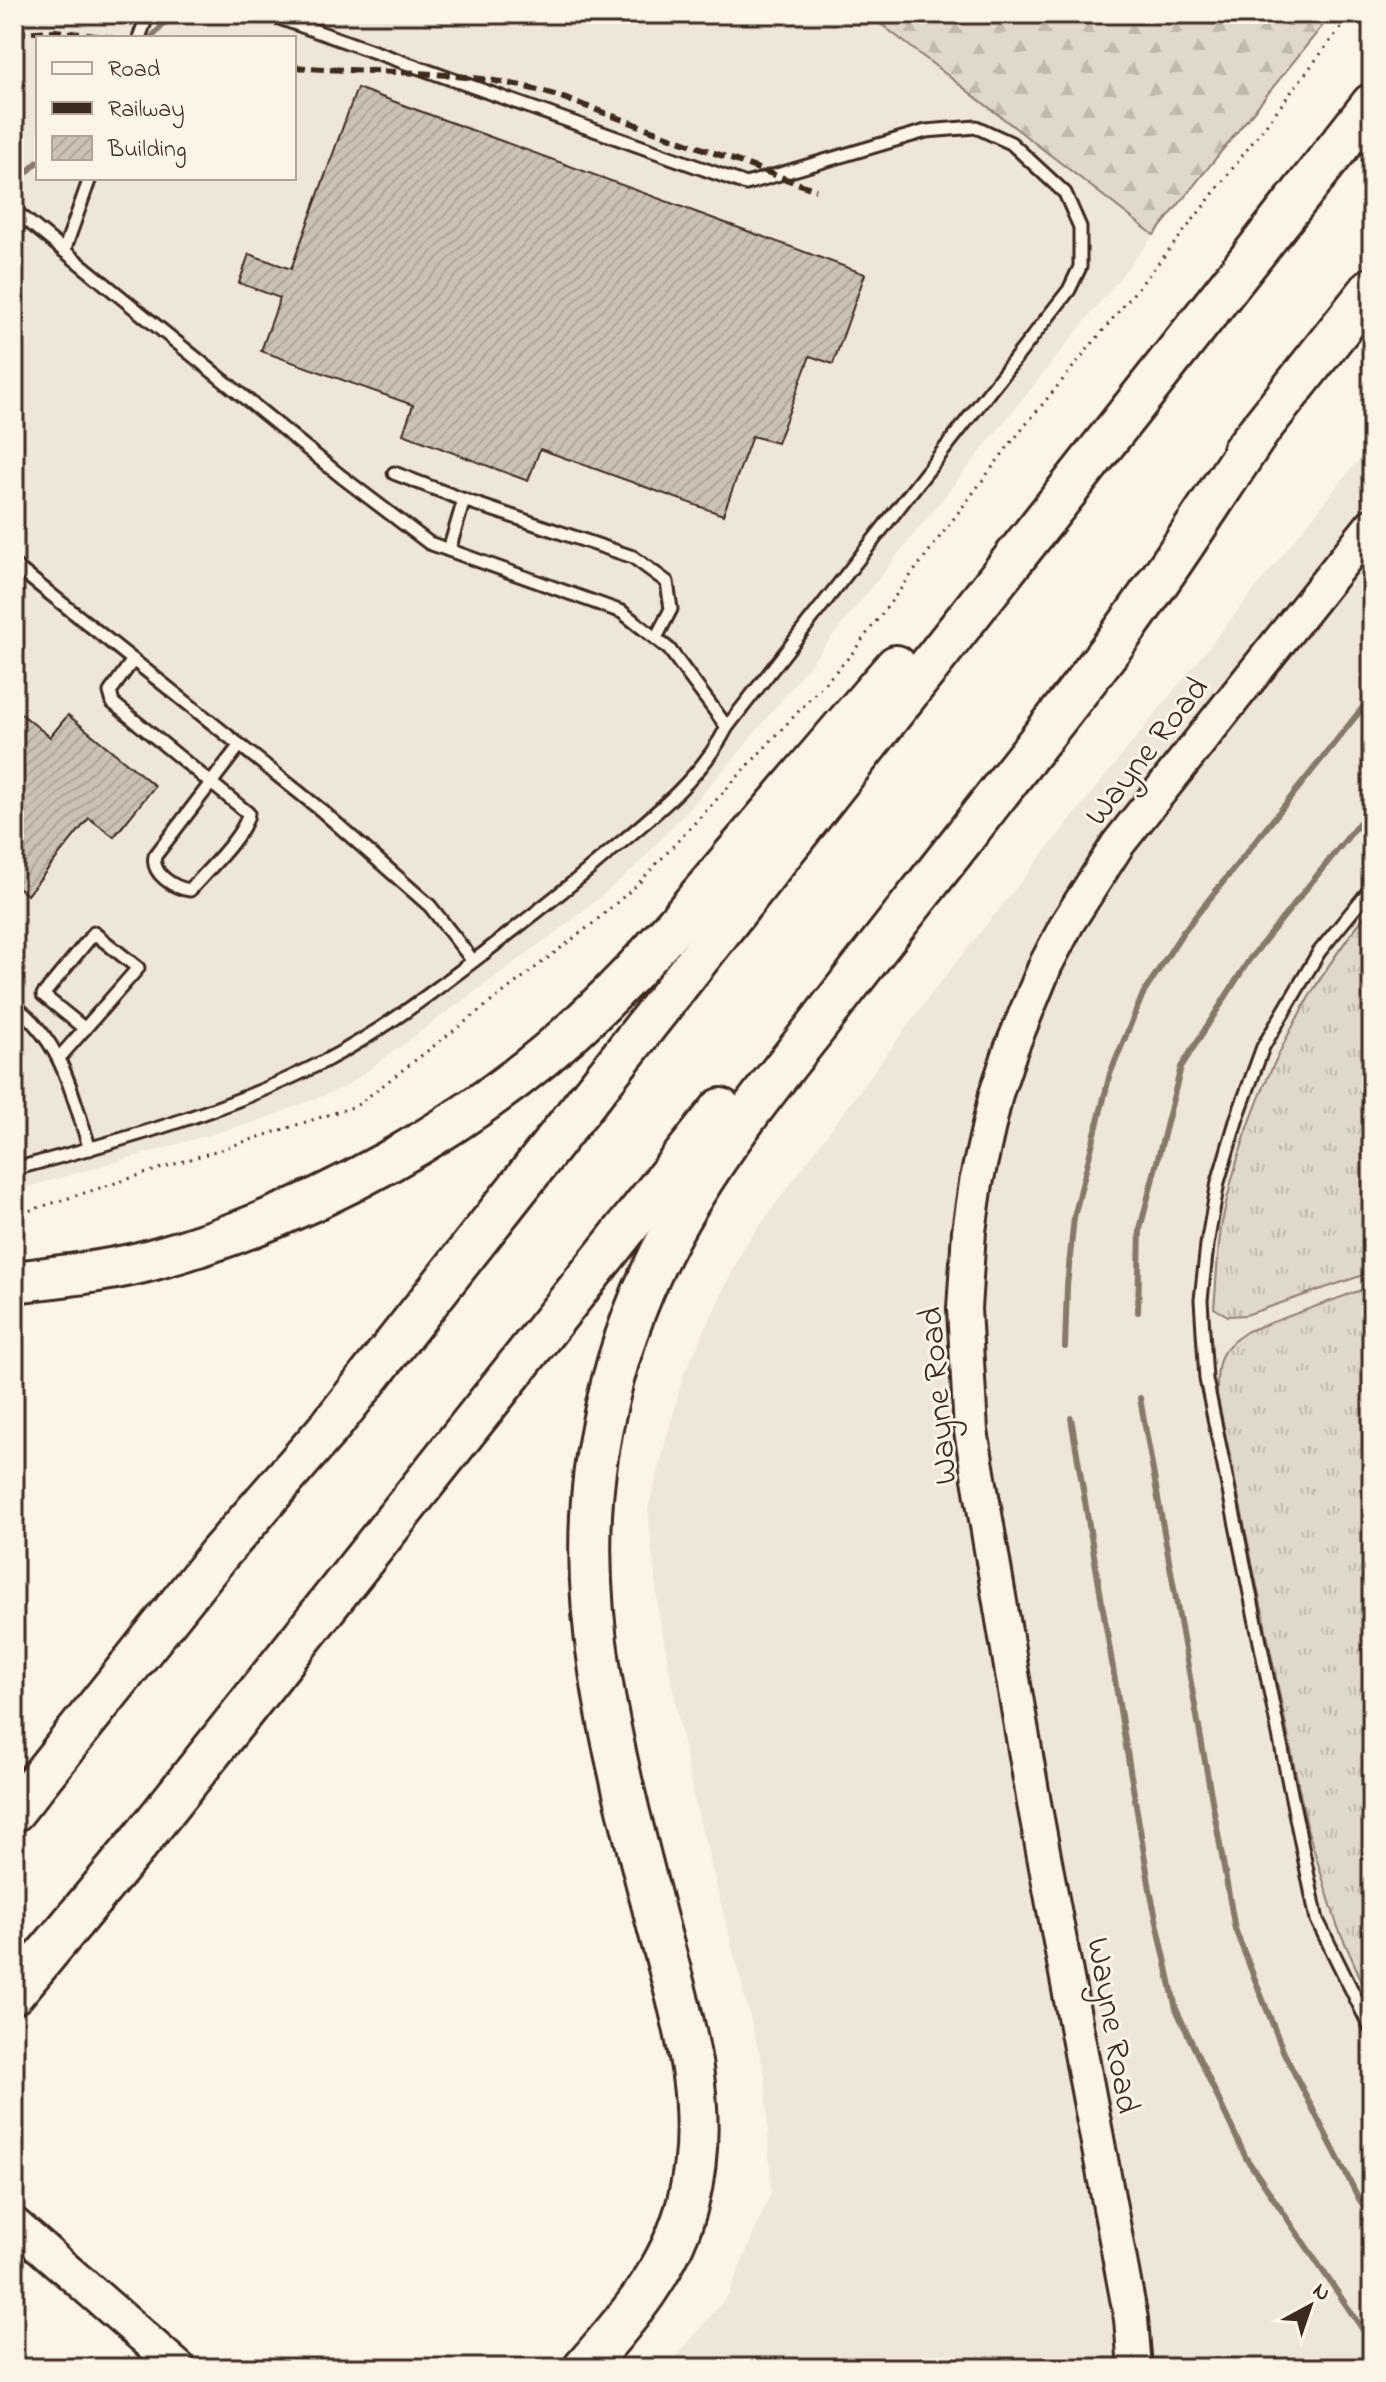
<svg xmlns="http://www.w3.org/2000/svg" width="1386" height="2382" font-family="'Indie Flower',sans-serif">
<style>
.built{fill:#eee6d6;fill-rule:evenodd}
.grass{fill:url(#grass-tufts);stroke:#8e8173;stroke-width:2}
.forest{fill:url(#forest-firs);stroke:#8e8173;stroke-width:2}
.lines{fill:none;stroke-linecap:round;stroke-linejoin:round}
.stream{stroke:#85796b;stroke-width:6}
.building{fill:url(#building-hatch);stroke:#3b2a1e;stroke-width:2}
.service-casing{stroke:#3b2a1e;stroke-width:17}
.secondary-casing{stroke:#3b2a1e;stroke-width:38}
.motorway-casing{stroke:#3b2a1e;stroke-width:46}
.path{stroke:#3b2a1e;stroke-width:3;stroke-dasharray:2 6;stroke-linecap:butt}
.service{stroke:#fcf5e5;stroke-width:11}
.secondary{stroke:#fcf5e5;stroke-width:32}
.motorway{stroke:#fcf5e5;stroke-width:40}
.rail{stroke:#3b2a1e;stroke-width:6;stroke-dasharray:12 6;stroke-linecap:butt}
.labels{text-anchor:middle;stroke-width:6;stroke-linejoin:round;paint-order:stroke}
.street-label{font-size:34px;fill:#3b2a1e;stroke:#fcf5e5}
</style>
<defs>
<pattern id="grass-tufts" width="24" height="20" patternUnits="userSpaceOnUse" patternTransform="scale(2)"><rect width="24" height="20" fill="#e0d8c8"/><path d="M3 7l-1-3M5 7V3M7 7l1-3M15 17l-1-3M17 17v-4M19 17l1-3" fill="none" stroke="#c1baab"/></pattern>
<pattern id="forest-firs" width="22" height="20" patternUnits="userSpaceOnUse" patternTransform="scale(2)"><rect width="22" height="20" fill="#e0d8c8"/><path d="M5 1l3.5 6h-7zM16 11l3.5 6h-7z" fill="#c1baab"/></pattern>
<pattern id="building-hatch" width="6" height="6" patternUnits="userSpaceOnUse" patternTransform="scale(2)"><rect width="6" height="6" fill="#ccc2b3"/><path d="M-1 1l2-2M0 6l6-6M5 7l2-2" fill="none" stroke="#b0a79a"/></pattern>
</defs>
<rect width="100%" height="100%" fill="#fcf5e5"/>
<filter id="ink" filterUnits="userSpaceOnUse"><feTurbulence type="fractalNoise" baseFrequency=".0125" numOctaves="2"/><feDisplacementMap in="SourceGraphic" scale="16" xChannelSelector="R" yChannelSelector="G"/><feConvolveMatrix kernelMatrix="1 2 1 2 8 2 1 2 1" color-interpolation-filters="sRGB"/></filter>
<g filter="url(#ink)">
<g class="built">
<path d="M 14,14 L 376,14 L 387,17 L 389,14 L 868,14 L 1154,235 L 738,754 L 636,867 L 571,921 L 345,1087 L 258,1121 L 14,1191 ZM 38,38 L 294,38 L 294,178 L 38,178 Z"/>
<polygon points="1372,443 1372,2368 667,2368 729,2294 771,2192 765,2075 693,1795 659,1615 648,1509 683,1376 744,1247 931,994"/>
</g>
<g class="grass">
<path d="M 1372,907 L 1372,1272 L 1246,1315 L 1228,1316 L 1214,1308 C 1217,1280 1217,1250 1222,1223 C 1244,1109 1299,996 1372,907 Z"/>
<path d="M 1372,1286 L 1372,2004 L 1337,1925 L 1308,1831 L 1217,1394 C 1217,1360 1218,1349 1248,1331 Z"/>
</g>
<polygon class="forest" points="868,14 1332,14 1154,235"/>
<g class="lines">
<g class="stream">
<polyline points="151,38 173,14"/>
<polyline points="14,176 26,173 38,162"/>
<polyline points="1138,1312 1140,1229 1181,1067 1249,960 1372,807"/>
<polyline points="1065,1347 1067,1286 1074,1217 1110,1074 1143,994 1183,932 1372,696"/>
<polyline points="1140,1398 1235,1929 1284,2053 1359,2199 1372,2217"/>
<polyline points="1071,1418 1151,1895 1176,2009 1246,2158 1372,2343"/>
</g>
</g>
<g class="building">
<polygon points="357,88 865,274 833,364 810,356 777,443 752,436 723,515 540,449 528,481 403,434 413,405 261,351 280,298 239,283 249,254 291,269"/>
<polygon points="14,708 50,737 68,715 155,786 114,837 89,818 27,895 14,884"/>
</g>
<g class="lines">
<g class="service-casing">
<g id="service">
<polyline points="139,38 148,14"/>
<polyline points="14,210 342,477 429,543 622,612 669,649 727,727"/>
<polyline points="64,251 90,178"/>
<polyline points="394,473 464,500"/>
<polyline points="449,550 464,500 633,557 667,582 671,609 656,638"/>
<polyline points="14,565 321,810 430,906 473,961"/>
<path d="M 133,660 L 110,692 L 113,703 L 248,813 C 247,833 205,873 190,890 C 174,888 151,874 155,856 L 240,745"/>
<polyline points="1372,887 1319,952 1263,1047 1237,1118 1218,1182 1207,1245 1201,1300 1206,1379 1317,1920 1372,2031"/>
<path d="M 14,1005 C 64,1044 71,1092 90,1149"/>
<polyline points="59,1058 138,968 94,933 43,995 85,1029"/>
<path d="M 14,1169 C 120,1141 225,1112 323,1062 C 381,1032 433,992 484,953 C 521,924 558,896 593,866 C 641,825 698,784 727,727 L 1069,290 L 1080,267 L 1080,227 L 1065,193 L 1011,143 L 976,127 L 926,131 L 746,184 L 268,14"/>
</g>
</g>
<g class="secondary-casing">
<g id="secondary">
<polyline points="14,2224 179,2368"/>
<polyline points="1135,2368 1131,2319 1034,1803 971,1431 964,1309 969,1231 976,1183 996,1094 1011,1049 1046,964 1068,922 1118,844 1372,525"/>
</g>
</g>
<g class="motorway-casing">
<g id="motorway">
<polyline points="1243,451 1372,288"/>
<path d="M 14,1282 C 59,1276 107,1272 151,1260 C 307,1218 478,1124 594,1011 C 645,962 690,908 735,854 C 789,791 842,728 896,666"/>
<polyline points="14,1811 219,1554 332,1424 1372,104"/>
<polyline points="14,1993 142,1839 721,1109"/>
<path d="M 584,2368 C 628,2318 671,2269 688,2202 C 713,2100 679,2009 654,1911 C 616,1763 573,1610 597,1456 C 607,1392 626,1326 654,1267 C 694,1181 754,1105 813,1031 C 862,967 912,904 962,840 C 1013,773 1066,708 1117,640 C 1167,573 1212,501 1259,431"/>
</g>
</g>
<polyline class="path" points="14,1213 28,1211 356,1106 592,924 637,885 850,656 1010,444 1183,233 1351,14"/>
<use href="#service" class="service"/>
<use href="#secondary" class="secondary"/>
<use href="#motorway" class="motorway"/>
<g class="rail">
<polyline points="14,33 55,31 112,38"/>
<path d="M 294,67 C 383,74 472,68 558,96 L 816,190"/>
</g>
</g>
</g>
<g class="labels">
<g class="street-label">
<text transform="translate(1145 750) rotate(-52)" y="12">Wayne Road</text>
<text transform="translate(936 1396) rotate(-95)" y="12">Wayne Road</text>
<text transform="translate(1115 2025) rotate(80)" y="12">Wayne Road</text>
</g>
</g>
<rect width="1386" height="2382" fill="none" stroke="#fcf5e5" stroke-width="48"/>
<rect x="24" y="24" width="1338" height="2334" fill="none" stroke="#3b2a1e" stroke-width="3" filter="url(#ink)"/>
<rect x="36" y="36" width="260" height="144" fill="#fcf5e5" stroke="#afa495" stroke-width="2"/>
<rect x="52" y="62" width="40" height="12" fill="#fcf5e5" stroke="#afa495" stroke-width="2"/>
<text x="108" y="76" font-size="24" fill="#3b2a1e">Road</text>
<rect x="52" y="102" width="40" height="12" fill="#3b2a1e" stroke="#afa495" stroke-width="2"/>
<text x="108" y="116" font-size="24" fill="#3b2a1e">Railway</text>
<rect x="52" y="136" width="40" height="24" fill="url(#building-hatch)" stroke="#afa495" stroke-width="2"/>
<text x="108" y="156" font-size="24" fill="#3b2a1e">Building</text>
<g transform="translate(1310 2306) rotate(40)" stroke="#fcf5e5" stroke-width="6" paint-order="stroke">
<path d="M0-6L14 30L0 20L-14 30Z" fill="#3b2a1e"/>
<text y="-12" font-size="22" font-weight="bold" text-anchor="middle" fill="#3b2a1e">N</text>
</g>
</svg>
